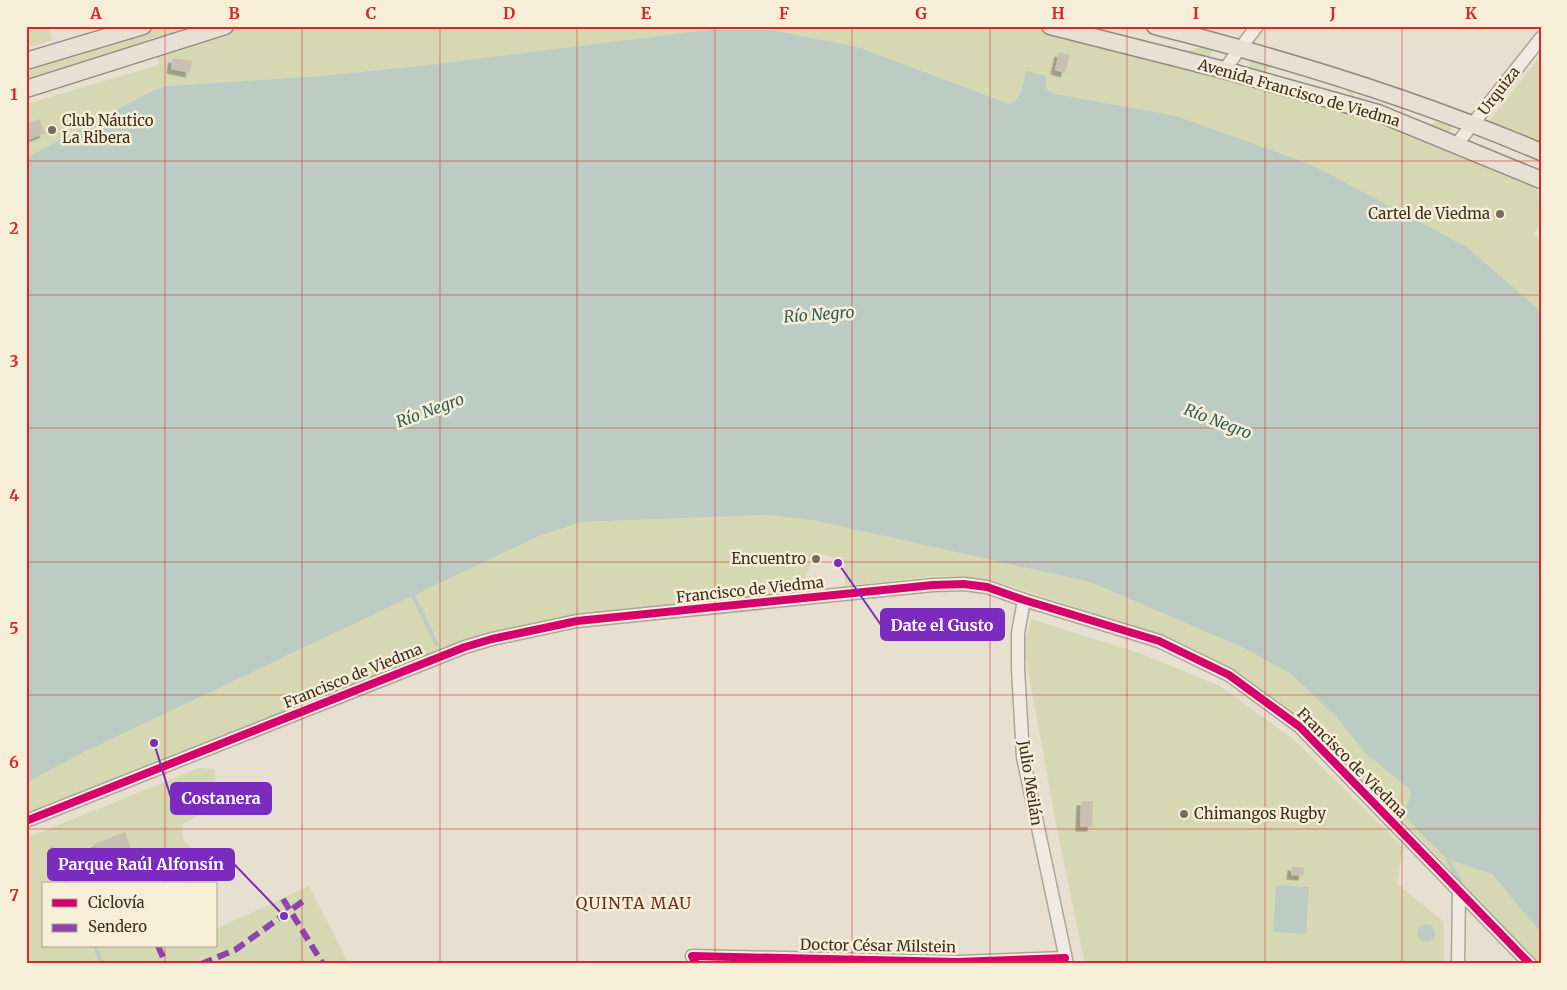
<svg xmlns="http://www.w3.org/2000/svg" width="1567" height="990" font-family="Merriweather,serif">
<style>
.green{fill:#d6d7b3}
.water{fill:#bcccc2}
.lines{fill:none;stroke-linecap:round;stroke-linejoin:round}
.stream{stroke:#bcccc2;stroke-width:4}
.building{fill:#cbbfb2;filter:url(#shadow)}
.minor-casing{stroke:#ada599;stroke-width:15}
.major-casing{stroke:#928b80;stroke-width:19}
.minor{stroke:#efebe3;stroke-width:12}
.major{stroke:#e6e1d4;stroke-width:16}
.quiet{stroke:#8e44ad;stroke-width:6;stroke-dasharray:12 6;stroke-linecap:butt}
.cycleway-casing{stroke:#f7eed8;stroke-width:11}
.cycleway{stroke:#d6006c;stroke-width:8}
.grid{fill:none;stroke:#d62828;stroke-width:1;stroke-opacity:0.55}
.poi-dot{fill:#786c5e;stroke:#f7eed8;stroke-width:2}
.labels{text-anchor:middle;stroke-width:5;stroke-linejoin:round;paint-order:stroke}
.street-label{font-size:15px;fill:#3d2e20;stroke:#f7eed8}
.poi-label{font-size:15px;fill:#3d2e20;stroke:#f7eed8;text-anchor:start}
.water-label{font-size:16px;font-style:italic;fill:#2f5d5a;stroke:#f7eed8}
.neighbourhood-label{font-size:16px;letter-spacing:1px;fill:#6b2e1e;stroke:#f7eed8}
.leader{fill:none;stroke:#7b2cbf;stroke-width:2}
.callout-dot{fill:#7b2cbf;stroke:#f7eed8;stroke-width:2}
.callout{fill:#7b2cbf;stroke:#7b2cbf;stroke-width:2}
.callout-label{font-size:16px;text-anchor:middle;font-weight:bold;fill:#fff}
.neatline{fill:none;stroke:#d62828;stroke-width:2}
.grid-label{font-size:16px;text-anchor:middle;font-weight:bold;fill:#d62828}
</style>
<defs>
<filter id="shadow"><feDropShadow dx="-4.5" dy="4.5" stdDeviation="0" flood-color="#0004"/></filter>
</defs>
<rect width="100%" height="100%" fill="#e7e0d1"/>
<g class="green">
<polygon points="26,26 48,26 52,40 26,48"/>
<polygon points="161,26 208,26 26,82 26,67"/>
<path d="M 242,26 L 1029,26 L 1376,119 L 1536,183 L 1541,221 L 1534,234 L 1541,242 L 1541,362 L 1046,89 L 1026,72 C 1023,83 1021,98 1010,104 L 858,47 L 772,30 L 708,30 L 428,65 L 321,76 L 167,86 L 152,91 L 26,158 L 26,104 L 159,65 L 156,53 Z"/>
<polygon points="1086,26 1104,26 1099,29 1188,51 1207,45 1212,50 1211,55 1203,59 1088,30"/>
<polygon points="1541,55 1541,146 1490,124 1490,120"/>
<polygon points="1252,60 1348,85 1356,99 1429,125 1446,119 1452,125 1451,130 1447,134 1354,102 1346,87 1274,67 1254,74 1249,68 1249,64"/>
<polygon points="766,515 813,520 1090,582 1246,649 1291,674 1337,718 1366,754 1409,789 1411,795 1405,811 1482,870 1492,874 1541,933 1541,964 1461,884 1450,870 1384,801 1301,719 1234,670 1164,635 984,578 933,576 845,586 844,561 814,552 801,592 576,615 459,642 26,813 26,783 82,753 539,536 582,522"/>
<polygon points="1031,619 1145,655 1220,686 1293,739 1403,847 1397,884 1444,922 1444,964 1085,964 1057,829 1024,648"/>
<polygon points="199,768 214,769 219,802 182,825 183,840 197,852 193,878 178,884 44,884 44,946 175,946 176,948 179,946 216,946 216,929 309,886 349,964 26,964 26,838"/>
</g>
<g class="water">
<path d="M 708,30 L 772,30 L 858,47 L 1010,104 C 1022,98 1023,83 1026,71 L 1046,76 L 1046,89 L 1055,94 L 1176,116 L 1312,165 L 1467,247 L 1541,312 L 1541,933 L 1492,874 L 1448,859 L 1422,835 L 1405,815 C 1404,805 1414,798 1409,789 L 1366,754 L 1337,718 L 1291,674 L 1246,649 L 1090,582 L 813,520 L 766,515 L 582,522 L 539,536 L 82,753 L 26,783 L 26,158 L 152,91 L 167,86 L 321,76 L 428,65 Z"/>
<polygon points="1276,885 1309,887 1306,934 1273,932"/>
<circle cx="1426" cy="933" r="9"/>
</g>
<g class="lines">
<g class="stream">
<polyline points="413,595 437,645"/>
<polyline points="52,848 67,884"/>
<polyline points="1448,859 1461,884"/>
<polyline points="95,946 102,964"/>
</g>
</g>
<g class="building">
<polygon points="1059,52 1070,55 1065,73 1055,70"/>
<polygon points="173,58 192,61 190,73 171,69"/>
<polygon points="39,119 45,133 26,141 26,124"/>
<polygon points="1081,801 1093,801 1092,827 1080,827"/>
<polygon points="125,832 136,862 105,874 94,844"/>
<polygon points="1292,866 1304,868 1303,876 1291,875"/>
</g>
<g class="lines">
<g class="minor-casing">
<g id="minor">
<polyline points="1224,70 1257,26"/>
<polyline points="1456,145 1541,38"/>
<polyline points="1024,600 1018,633 1018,668 1023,757 1067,964"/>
<polyline points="26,821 465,647 492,639 577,621 933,585 964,584 987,587 1024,600 1159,641 1229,675 1300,727 1530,964"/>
<polyline points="696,964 692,956 957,962 1065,958"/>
<polyline points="1458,964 1459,891"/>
</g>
</g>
<g class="major-casing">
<g id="major">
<polyline points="1050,26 1224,70 1378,113 1541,180"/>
<path d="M 1155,26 C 1287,59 1416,99 1541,152"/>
<polyline points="26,61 143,26"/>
<polyline points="26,89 225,26"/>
</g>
</g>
<use href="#minor" class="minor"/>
<use href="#major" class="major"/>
<g class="quiet">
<polyline points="283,899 323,964"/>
<polyline points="158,946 166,964"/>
<polyline points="201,964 235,950 306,899"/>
</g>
<g class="cycleway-casing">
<g id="cycleway">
<polyline points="26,821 465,647 492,639 577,621 933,585 964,584 987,587 1024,600 1159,641 1229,675 1300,727 1530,964"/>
<polyline points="696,964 692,956 957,962 1065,958"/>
</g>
</g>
<use href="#cycleway" class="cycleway"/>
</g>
<path class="grid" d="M 165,26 L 165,884M 302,26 L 302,964M 440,26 L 440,964M 577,26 L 577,964M 715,26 L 715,964M 852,26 L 852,964M 990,26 L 990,964M 1127,26 L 1127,964M 1265,26 L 1265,964M 1402,26 L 1402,964M 26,161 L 1541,161M 26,295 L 1541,295M 26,428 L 1541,428M 26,562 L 1541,562M 26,695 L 1541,695M 26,829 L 1541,829M 165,946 L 165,964"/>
<g class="poi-dot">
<circle cx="52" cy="130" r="5"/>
<circle cx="1500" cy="214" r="5"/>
<circle cx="816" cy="559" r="5"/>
<circle cx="1184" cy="814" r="5"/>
</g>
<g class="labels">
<g class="street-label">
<text transform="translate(1499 91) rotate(-52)" y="5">Urquiza</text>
<text transform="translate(1299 93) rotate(16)" y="5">Avenida Francisco de Viedma</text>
<text transform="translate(750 590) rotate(-6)" y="5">Francisco de Viedma</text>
<text transform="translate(353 676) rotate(-22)" y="5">Francisco de Viedma</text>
<text transform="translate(1352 763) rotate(45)" y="5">Francisco de Viedma</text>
<text transform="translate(1030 783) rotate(81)" y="5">Julio Meilán</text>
<text transform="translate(878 946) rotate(1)" y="5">Doctor César Milstein</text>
</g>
<g class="poi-label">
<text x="62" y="126">Club Náutico<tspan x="62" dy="17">La Ribera</tspan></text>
<text x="1490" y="219" text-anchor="end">Cartel de Viedma</text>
<text x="806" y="564" text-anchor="end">Encuentro</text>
<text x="1194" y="819">Chimangos Rugby</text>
</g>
<g class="water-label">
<text transform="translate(819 314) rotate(-4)" y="6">Río Negro</text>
<text transform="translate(430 410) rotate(-20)" y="6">Río Negro</text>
<text transform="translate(1218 421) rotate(21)" y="6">Río Negro</text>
</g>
<g class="neighbourhood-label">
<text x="634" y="909">QUINTA MAU</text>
</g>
</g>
<path class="leader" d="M838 563L881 625M154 743L171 798M284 916L234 864"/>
<g class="callout-dot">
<circle cx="838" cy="563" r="5"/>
<circle cx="154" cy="743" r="5"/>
<circle cx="284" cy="916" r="5"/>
</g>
<g class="callout">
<rect x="881" y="609" width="123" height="31" rx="5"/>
<rect x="171" y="783" width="100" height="31" rx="5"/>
<rect x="48" y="849" width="186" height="31" rx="5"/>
</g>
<g class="callout-label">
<text x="942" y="631">Date el Gusto</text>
<text x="221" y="804">Costanera</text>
<text x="141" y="870">Parque Raúl Alfonsín</text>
</g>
<rect width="1567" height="990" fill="none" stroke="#f7eed8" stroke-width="55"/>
<rect x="42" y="882" width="175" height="65" fill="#f7eed8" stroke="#ada18e"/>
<rect x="52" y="899" width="25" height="8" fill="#d6006c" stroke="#ada18e"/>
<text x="88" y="908" font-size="15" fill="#3d2e20">Ciclovía</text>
<rect x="52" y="924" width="25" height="8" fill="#8e44ad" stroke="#ada18e"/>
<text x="88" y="932" font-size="15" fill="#3d2e20">Sendero</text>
<rect x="28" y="28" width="1512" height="934" class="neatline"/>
<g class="grid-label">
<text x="96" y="19">A</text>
<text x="234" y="19">B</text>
<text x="371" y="19">C</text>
<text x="509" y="19">D</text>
<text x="646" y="19">E</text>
<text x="784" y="19">F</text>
<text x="921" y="19">G</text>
<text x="1058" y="19">H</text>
<text x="1196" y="19">I</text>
<text x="1333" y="19">J</text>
<text x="1471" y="19">K</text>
<text x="14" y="100">1</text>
<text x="14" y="234">2</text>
<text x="14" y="367">3</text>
<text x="14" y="501">4</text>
<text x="14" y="634">5</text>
<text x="14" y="768">6</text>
<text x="14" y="901">7</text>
</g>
</svg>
